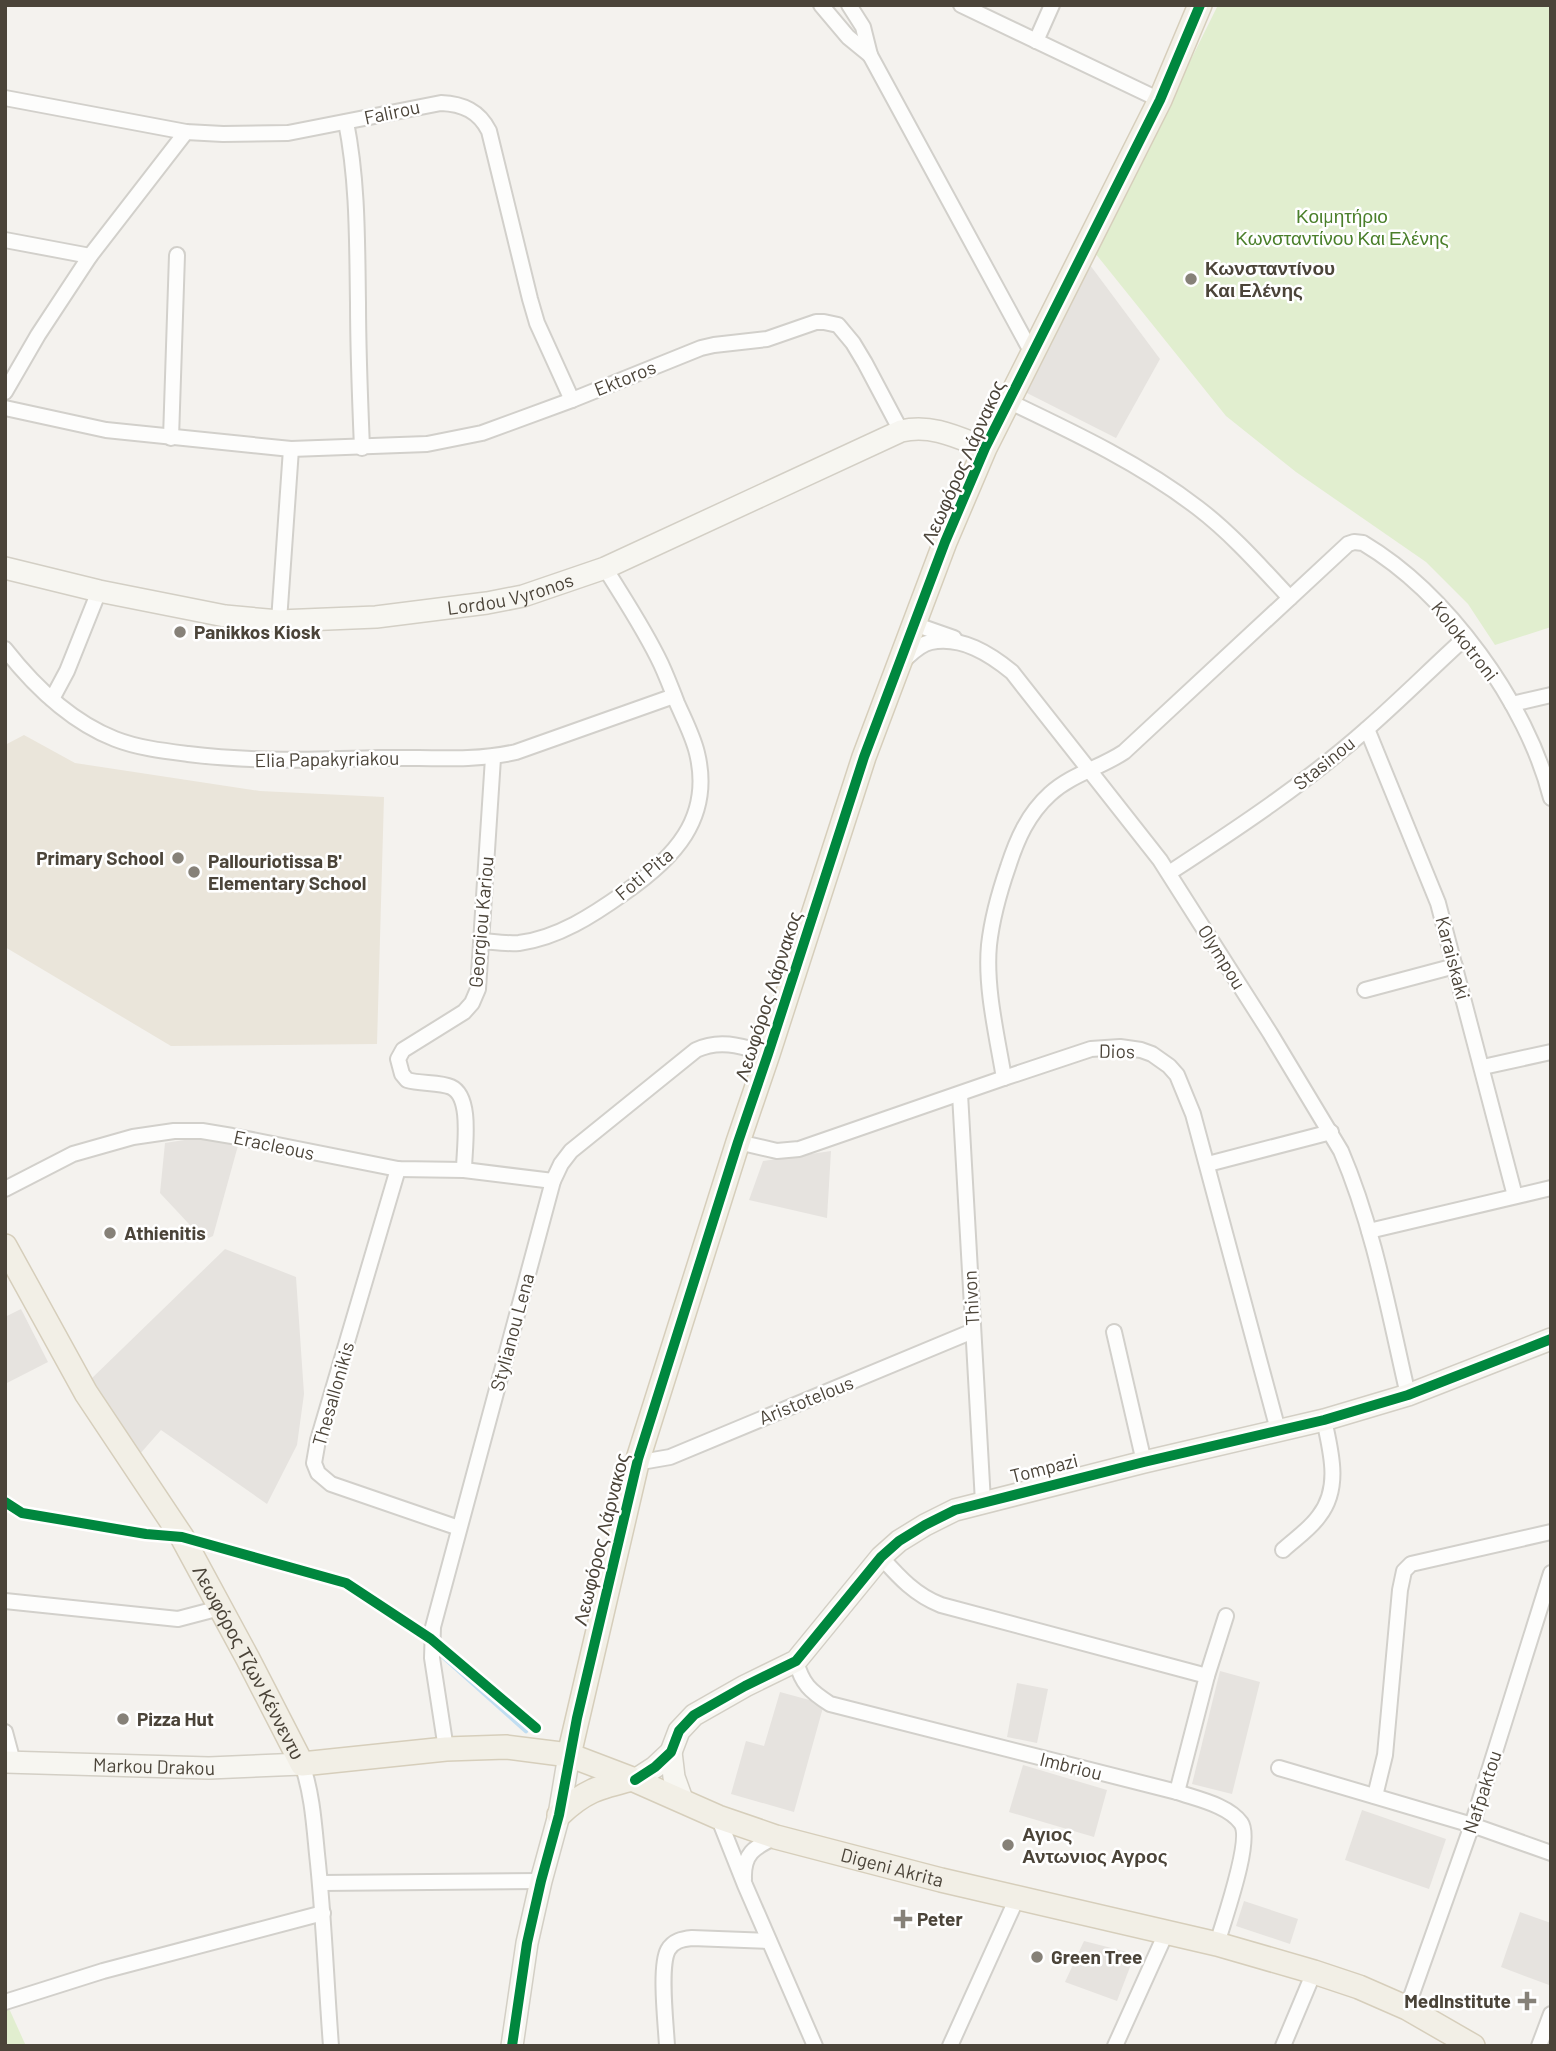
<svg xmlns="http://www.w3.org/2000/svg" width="1556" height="2051" font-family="Barlow,sans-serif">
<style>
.education{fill:#eae5da}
.green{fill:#e1eecf}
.parking{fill:#e6e3df}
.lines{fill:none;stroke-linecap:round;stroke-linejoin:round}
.stream{stroke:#c0ddf1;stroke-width:4.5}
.street-casing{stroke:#d2d0cb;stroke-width:18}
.secondary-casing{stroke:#d3cfc5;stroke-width:24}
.primary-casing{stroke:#d6cebb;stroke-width:26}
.street{stroke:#fdfdfc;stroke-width:14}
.secondary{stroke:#f7f6f1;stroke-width:21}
.primary{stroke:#f2efe6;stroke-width:23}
.cycleway-casing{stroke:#fff;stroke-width:15}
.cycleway{stroke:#00873e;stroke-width:10}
.poi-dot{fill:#868178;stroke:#fff;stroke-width:2.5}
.labels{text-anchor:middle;stroke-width:5;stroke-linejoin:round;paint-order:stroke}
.street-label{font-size:19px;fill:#4b4439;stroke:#fff}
.park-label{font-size:19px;fill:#4a7f2a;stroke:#fff}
.poi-label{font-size:19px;font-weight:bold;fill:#4b4439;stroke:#fff;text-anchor:start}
</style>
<rect width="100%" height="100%" fill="#f4f2ee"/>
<polygon class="education" points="24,735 75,763 260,791 384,797 377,1044 171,1046 5,947 5,745"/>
<g class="green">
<polygon points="1218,5 1551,5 1551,627 1495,645 1468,604 1426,562 1296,472 1226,416 1095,253"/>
<polygon points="7,2004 26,2046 5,2046 5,2005"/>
</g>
<g class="parking">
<polygon points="1084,257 1160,359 1116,438 1025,392"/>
<polygon points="210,1136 239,1142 213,1236 204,1240 160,1193 165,1143"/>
<polygon points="831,1151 827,1218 749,1200 763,1161"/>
<polygon points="225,1249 296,1277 304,1394 297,1445 267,1504 161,1430 139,1455 90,1380"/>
<polygon points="21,1309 48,1362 5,1384 5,1317"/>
<polygon points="1220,1671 1260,1682 1232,1794 1192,1784"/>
<polygon points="1017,1683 1048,1689 1037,1743 1007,1737"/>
<polygon points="780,1692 824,1704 794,1812 731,1794 746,1741 764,1746"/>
<polygon points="1023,1765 1107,1790 1094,1837 1009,1812"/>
<polygon points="1362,1810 1446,1839 1429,1889 1345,1860"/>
<polygon points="1244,1901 1298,1919 1290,1944 1236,1926"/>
<polygon points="1520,1912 1551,1923 1551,1980 1549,1985 1501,1967"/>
<polygon points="1084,1941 1135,1954 1117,2001 1065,1982"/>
</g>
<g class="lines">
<polyline class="stream" points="441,1655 526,1731"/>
<g class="street-casing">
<g id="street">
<polyline points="821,5 848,37 870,55"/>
<polyline points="849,5 863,27 870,55 1032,353"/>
<polyline points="961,5 1160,100"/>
<polyline points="1036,41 1052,5"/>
<path d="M 5,98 L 186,132 L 223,134 L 288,133 L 441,103 C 463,104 479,111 489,131 L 530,299 L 537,323 L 572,400"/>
<path d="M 346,122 C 358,182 357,243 358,303 C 358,351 360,400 362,448"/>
<polyline points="5,240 90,256"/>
<polyline points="5,392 38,335 90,256 186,132"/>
<path d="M 1008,401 C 1073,432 1141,464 1198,508 C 1232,534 1261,567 1290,598"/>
<polyline points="5,408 106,430 291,449 427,444 482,433 572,400 701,348 714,345 767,339 816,322 824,322 838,325 853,343 865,363 901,431"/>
<polyline points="171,438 177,255"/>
<polyline points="279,621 291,449"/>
<polyline points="914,624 954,638"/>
<path d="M 5,649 C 34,686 72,722 115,739 C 138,748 164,751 188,754 C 252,762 315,760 379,758 C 425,757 472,762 516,752 L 674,696"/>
<path d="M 904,660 C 912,653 920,644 931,642 C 962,636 990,654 1012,672 L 1160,860 L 1270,1033 L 1341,1151 C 1374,1228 1389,1313 1408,1395"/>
<polyline points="52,699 67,671 99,591"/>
<polyline points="1512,704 1551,695"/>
<polyline points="1367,729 1438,903 1515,1196"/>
<path d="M 1169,873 C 1238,828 1306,783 1368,728 C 1401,699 1433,667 1466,637"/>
<path d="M 482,941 C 494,942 507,944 519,943 C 558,938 593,915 624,893 C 673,859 713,819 697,753 C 693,736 684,719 677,703 C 672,690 667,677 661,664 C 645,630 624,599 605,568"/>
<polyline points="1365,990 1455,966"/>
<polyline points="1483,1067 1551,1052"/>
<path d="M 1004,1078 C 997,1036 985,987 989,945 C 992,918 999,893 1008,867 C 1017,839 1028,814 1050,794 C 1072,774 1100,768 1124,752 L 1348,544 L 1354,542 L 1363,543 C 1447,593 1527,703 1551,798"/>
<polyline points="960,1094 983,1502"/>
<polyline points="738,1142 777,1151 799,1149 1004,1078 1091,1049 1120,1047 1141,1050 1152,1054 1169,1066 1177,1075 1193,1114 1278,1430"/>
<polyline points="1208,1164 1331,1132"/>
<polyline points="398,1169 318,1440 314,1463 318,1473 331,1484 459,1528"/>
<path d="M 464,1170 C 464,1149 473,1097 451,1087 C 440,1082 420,1084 407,1080 L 402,1074 L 398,1059 L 403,1050 L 464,1012 L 472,1003 L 478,989 L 493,758"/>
<polyline points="5,1189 73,1154 133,1137 174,1131 202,1131 232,1136 398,1169 464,1170 553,1181"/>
<polyline points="1369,1231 1551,1188"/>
<polyline points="1114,1332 1144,1462"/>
<polyline points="638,1459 647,1461 670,1457 973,1331"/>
<path d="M 1283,1550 C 1295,1539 1310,1529 1319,1516 C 1341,1488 1331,1452 1324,1420"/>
<path d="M 881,1557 C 899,1577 915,1595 941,1605 L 1207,1676"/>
<polyline points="5,1601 178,1619 220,1608"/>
<path d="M 796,1661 C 802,1684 810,1691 830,1704 L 1177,1792 C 1197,1799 1228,1805 1241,1823 C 1253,1840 1223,1922 1217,1944"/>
<polyline points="5,1732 13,1762"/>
<path d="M 446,1749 L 432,1658 L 433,1627 L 553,1181 L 561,1164 L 571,1151 L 696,1050 C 721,1038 744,1047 768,1054"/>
<path d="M 302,1764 C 312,1793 314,1823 317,1854 C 324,1917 326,1982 331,2046"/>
<polyline points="1279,1768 1472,1825 1551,1853"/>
<polyline points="1177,1792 1207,1676 1226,1616"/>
<polyline points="1375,1796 1385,1755 1400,1590 1404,1571 1411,1564 1551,1532"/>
<polyline points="718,1817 745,1885 815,2046"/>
<path d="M 744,1879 C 743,1854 754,1847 776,1837"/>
<polyline points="321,1883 541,1881"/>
<polyline points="5,2002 103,1971 323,1913"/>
<polyline points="1407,2008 1472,1825 1551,1573"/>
<path d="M 667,2046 C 666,2025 659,1967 668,1950 C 673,1941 682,1939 692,1938 L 769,1941"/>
<polyline points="950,2046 1017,1898"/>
<polyline points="1115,2046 1166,1933"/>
<polyline points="1283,2046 1314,1972"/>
<polyline points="1539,2046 1551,2014"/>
</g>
</g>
<g class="secondary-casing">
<g id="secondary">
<path id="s1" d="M 5,568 L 99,591 L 225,616 L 279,621 L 376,617 L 487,603 L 523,596 L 605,568 L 901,431 C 932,424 957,437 985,448"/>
<polyline points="671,1752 674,1777 683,1802"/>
<path id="s2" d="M 5,1762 L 209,1768 L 302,1764"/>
<polyline points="635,1780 655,1767 671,1752 679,1731 694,1715 745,1686 796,1661 881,1557 899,1541 925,1525 955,1510 1144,1462 1324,1420 1408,1395 1551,1339"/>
<polyline points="512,2046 527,1943 541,1881 559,1815 569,1755"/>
</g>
</g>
<g class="primary-casing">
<g id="primary">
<path id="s3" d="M 5,1246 L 86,1393 L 182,1537 L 248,1659 L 302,1764 L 446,1749 L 506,1747 L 569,1755 L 632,1779 L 718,1817 L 776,1837 L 941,1880 L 1217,1944 L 1314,1972 L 1359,1987 L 1407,2008 L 1473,2046"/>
<polyline points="569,1755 638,1459 738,1142 768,1054 864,757 945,542 985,448 1160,100 1200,5"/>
<path d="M 559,1815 C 584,1791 599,1787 632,1779"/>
</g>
</g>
<use href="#street" class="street"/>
<use href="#secondary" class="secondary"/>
<use href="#primary" class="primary"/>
<g class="cycleway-casing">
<g id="cycleway">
<polyline points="5,1502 22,1513 146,1534 182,1537 346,1583 431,1639 536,1728"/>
<polyline points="635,1780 655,1767 671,1752 679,1731 694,1715 745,1686 796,1661 881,1557 899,1541 925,1525 955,1510 1144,1462 1324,1420 1408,1395 1551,1339"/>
<polyline points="512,2046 527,1943 541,1881 559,1815 577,1718 638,1459 738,1142 768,1054 864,757 945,542 985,448 1160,100 1200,5"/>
</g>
</g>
<use href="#cycleway" class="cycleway"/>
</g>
<g class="poi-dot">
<circle cx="1191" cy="279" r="7"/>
<circle cx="180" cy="632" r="7"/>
<circle cx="178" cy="858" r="7"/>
<circle cx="194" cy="872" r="7"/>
<circle cx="110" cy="1233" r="7"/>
<circle cx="123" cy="1719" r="7"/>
<circle cx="1008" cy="1845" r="7"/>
<path d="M899.5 1908.5h7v7h7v7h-7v7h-7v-7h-7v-7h7z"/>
<circle cx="1037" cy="1957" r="7"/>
<path d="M1523.5 1990.5h7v7h7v7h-7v7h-7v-7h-7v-7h7z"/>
</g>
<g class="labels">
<g class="street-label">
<text transform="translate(392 112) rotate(-12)" y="7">Falirou</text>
<text transform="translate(625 378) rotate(-22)" y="7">Ektoros</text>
<text transform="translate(963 462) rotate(-66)" y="7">Λεωφόρος Λάρνακος</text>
<text dy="7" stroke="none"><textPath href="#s1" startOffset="513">Lordou Vyronos</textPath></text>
<text transform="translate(1465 641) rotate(52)" y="7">Kolokotroni</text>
<text transform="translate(327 759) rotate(-1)" y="7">Elia Papakyriakou</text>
<text transform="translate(1324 763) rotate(-39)" y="7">Stasinou</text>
<text transform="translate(644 874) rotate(-40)" y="7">Foti Pita</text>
<text transform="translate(481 922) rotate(-85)" y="7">Georgiou Kariou</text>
<text transform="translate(1222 957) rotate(58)" y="7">Olympou</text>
<text transform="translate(1453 958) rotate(75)" y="7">Karaiskaki</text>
<text transform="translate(768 996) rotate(-72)" y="7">Λεωφόρος Λάρνακος</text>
<text transform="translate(1117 1051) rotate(1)" y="7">Dios</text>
<text transform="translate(274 1145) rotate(12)" y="7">Eracleous</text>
<text transform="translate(971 1298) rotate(-93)" y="7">Thivon</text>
<text transform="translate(512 1332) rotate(-75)" y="7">Stylianou Lena</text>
<text transform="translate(333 1394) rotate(-74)" y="7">Thesallonikis</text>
<text transform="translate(806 1400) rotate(-22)" y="7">Aristotelous</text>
<text transform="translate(1044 1468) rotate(-14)" y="7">Tompazi</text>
<text transform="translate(601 1539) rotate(-76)" y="7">Λεωφόρος Λάρνακος</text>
<text dy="7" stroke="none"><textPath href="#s3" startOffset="483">Λεωφόρος Τζων Κέννεντυ</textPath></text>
<text dy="7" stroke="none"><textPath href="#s2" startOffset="149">Markou Drakou</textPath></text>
<text transform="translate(1071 1766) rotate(14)" y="7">Imbriou</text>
<text transform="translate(1482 1792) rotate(-72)" y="7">Nafpaktou</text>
<text dy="7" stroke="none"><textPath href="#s3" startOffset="1209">Digeni Akrita</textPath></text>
</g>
<g class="park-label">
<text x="1342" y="223">Κοιμητήριο<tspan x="1342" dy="22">Κωνσταντίνου Και Ελένης</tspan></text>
</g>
<g class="poi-label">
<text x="1205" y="275">Κωνσταντίνου<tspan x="1205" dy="22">Και Ελένης</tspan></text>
<text x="194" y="639">Panikkos Kiosk</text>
<text x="164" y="865" text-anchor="end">Primary School</text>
<text x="208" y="868">Pallouriotissa B'<tspan x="208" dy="22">Elementary School</tspan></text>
<text x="124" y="1240">Athienitis</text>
<text x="137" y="1726">Pizza Hut</text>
<text x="1022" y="1841">Αγιος<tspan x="1022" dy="22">Αντωνιος Αγρος</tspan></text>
<text x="917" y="1926">Peter</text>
<text x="1051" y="1964">Green Tree</text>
<text x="1511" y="2008" text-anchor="end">MedInstitute</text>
</g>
</g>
<rect width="1556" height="2051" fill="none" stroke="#4b4439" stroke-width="14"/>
</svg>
